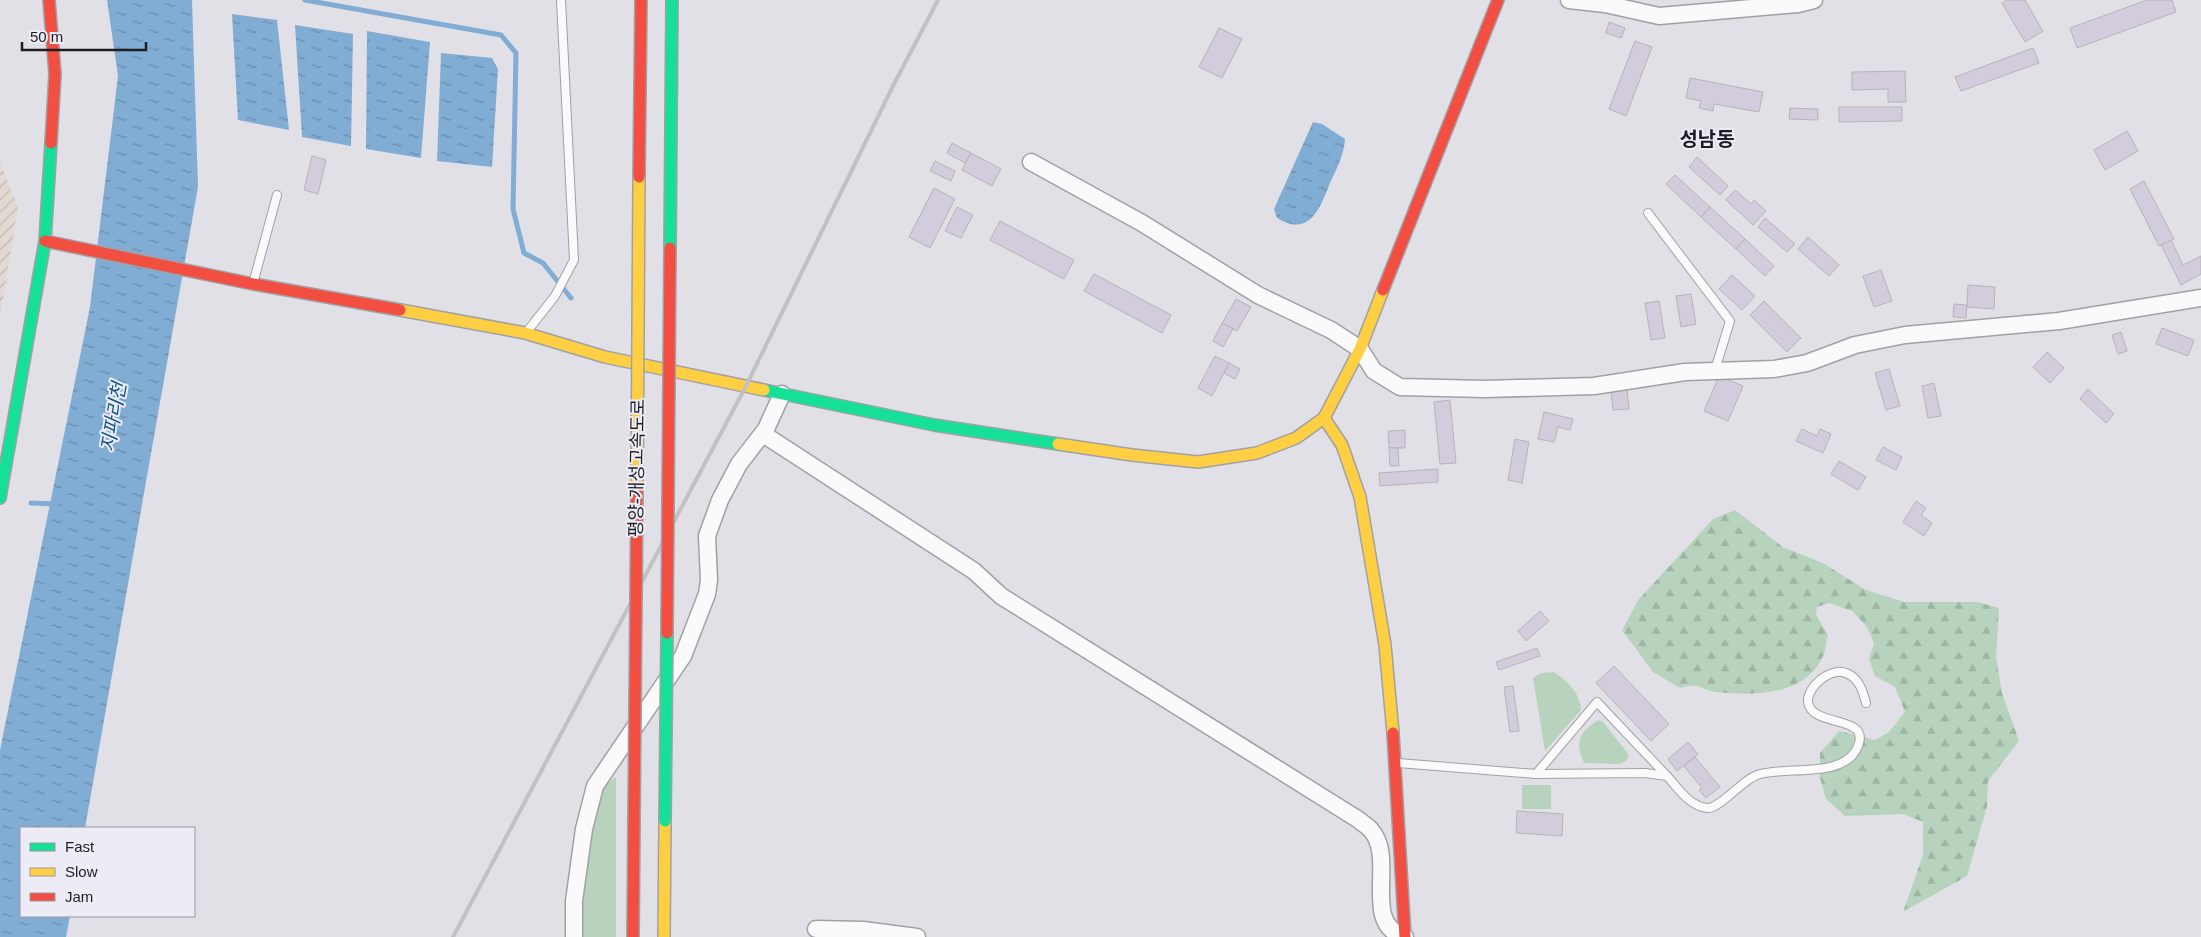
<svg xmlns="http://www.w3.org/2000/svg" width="2201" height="937" font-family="Arial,'Noto Sans KR',sans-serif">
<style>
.industrial{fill:url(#industrial-furrows)}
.grass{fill:#b7d3bd}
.forest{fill:url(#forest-firs)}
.water{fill:url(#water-ripples)}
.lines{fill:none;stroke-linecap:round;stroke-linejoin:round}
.stream{stroke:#81acd4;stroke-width:5}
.building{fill:#d2ccdc;stroke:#b5b4b8}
.lane-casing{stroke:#a1a1a5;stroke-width:10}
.street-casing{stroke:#a1a1a5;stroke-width:19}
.fast-casing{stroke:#a1a1a5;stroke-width:14}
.slow-casing{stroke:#a1a1a5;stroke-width:14}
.jam-casing{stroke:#a1a1a5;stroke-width:14}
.lane{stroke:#fafafb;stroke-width:8}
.street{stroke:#fafafb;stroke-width:16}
.fast{stroke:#16e098;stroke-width:11}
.slow{stroke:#ffcf43;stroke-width:11}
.jam{stroke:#f24e42;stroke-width:11}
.rail{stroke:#c1c1c1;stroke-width:4}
.fast-bridge-casing{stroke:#a1a1a5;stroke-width:14;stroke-linecap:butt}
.slow-bridge-casing{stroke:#a1a1a5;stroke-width:14;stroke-linecap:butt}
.jam-bridge-casing{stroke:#a1a1a5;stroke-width:14;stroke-linecap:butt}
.fast-bridge{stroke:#16e098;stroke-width:11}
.slow-bridge{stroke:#ffcf43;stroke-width:11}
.jam-bridge{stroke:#f24e42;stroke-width:11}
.labels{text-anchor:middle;stroke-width:4;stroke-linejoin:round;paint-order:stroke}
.street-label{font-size:18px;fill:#1e1e22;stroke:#ecebf6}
.water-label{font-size:19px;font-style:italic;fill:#0f5689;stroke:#ecebf6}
.quarter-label{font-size:20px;font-weight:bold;fill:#1e1e22;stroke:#ecebf6}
</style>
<defs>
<pattern id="industrial-furrows" width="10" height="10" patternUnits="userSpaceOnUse" patternTransform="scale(1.25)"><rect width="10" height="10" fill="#e2d9d2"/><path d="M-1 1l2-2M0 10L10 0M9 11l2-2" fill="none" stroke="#c1bab4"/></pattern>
<pattern id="forest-firs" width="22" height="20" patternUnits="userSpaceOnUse" patternTransform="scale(1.25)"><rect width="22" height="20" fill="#b7d3bd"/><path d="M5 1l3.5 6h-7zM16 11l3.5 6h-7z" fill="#9db5a2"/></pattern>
<pattern id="water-ripples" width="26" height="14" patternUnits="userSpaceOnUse" patternTransform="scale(1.25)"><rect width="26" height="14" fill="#81acd4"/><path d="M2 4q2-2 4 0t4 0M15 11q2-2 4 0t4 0" fill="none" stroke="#698bac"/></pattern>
</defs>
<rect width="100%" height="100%" fill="#e1e0e6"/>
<polygon class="industrial" points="0,162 18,207 0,317"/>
<g class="grass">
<path d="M 1554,672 C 1569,683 1579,691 1581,710 L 1545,751 L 1533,678 L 1541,673 Z"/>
<path d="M 1598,720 L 1603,722 L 1629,755 L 1626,761 L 1620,764 L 1584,763 C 1575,742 1578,733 1598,720 Z"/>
<polygon points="616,777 616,937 581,937 578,913 587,840 600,789"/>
<rect x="1522" y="785" width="29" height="24"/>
</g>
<path class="forest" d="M 1735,510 L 1783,547 L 1823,563 L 1866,590 L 1904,602 L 1977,602 L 1999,608 L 1996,657 L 2002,693 L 2019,741 L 1988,781 L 1987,806 L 1967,876 L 1903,912 L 1923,855 L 1923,822 L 1903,814 L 1845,816 L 1826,799 L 1820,778 L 1820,753 L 1839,731 L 1875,740 L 1889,732 L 1905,712 L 1895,687 L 1875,676 L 1869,659 L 1874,643 L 1867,627 L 1852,611 L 1829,603 L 1817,607 L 1816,615 L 1828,635 C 1826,641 1826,648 1824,654 C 1807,696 1755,696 1717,692 C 1700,690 1699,681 1680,688 L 1653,672 L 1622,630 L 1639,599 L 1713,519 Z"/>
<g class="water">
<polygon points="107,0 192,0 198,187 85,828 21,828 21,916 70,916 66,937 0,937 0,750 90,307 118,76"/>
<polygon points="232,14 277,20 289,130 238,120"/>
<polygon points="295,25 353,34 351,146 302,137"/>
<polygon points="367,31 430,42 421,158 366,149"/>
<polygon points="441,53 492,58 498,69 492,167 437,161"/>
<path d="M 1313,122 L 1322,124 L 1345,139 C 1344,155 1337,168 1330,183 C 1320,208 1310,238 1277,218 L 1274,209 Z"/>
</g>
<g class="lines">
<g class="stream">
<polyline points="305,0 501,35 516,53 513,209 524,253 543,263 571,298"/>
<polyline points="31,503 56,504"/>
</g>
</g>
<g class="building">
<polygon points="2007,0 2025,0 2043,31 2025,42 2002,3"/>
<polygon points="2147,0 2172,0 2176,12 2077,48 2070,28"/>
<polygon points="1609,22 1625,28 1621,38 1606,33"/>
<polygon points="1219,28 1242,39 1222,78 1199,67"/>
<polygon points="1635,41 1652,47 1626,116 1609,109"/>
<polygon points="2033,48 2039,63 1961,91 1955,77"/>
<polygon points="1905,71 1906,102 1888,102 1888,89 1852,90 1852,72"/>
<polygon points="1690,78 1763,92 1759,112 1714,104 1713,111 1699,108 1701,101 1686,98"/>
<polygon points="1839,107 1902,107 1902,121 1839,122"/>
<polygon points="1790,108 1818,109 1818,120 1789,119"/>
<polygon points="2127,131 2138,151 2105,170 2094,150"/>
<polygon points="952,143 971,153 965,163 947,153"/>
<polygon points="971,153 1001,169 992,186 962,170"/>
<polygon points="312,156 326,160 318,194 304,190"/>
<polygon points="1697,157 1728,186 1720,195 1689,167"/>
<polygon points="935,161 955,171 951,181 930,171"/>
<polygon points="1675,175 1710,207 1701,217 1666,184"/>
<polygon points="2144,181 2174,239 2159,246 2130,189"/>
<polygon points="934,188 955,199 930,248 909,237"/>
<polygon points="1735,190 1751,204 1754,200 1766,211 1753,225 1726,200"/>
<polygon points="957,207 973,215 961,238 945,231"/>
<polygon points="1710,207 1745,239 1736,249 1701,217"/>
<polygon points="1765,218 1795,244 1787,252 1758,227"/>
<polygon points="1000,221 1074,260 1064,279 990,240"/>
<polygon points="1808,237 1839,265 1829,276 1798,249"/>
<polygon points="1745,239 1774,266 1765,276 1736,249"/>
<polygon points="2171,240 2183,265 2201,256 2201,274 2181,285 2161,245"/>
<polygon points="1881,270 1892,301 1874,307 1863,276"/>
<polygon points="1094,274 1171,315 1162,333 1084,291"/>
<polygon points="1732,275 1755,296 1742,310 1719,289"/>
<polygon points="1968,285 1995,287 1994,309 1967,307"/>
<polygon points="1691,294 1696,324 1681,327 1676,296"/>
<polygon points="1236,299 1251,307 1237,331 1222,323"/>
<polygon points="1659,301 1665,338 1651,340 1645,303"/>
<polygon points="1764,301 1801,338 1787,352 1750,315"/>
<polygon points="1954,304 1967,305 1966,318 1953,317"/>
<polygon points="1222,323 1233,329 1223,347 1213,341"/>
<polygon points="2162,328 2194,340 2188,356 2156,344"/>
<polygon points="2121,332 2127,351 2118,354 2112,335"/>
<polygon points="2047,352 2064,368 2050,383 2033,367"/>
<polygon points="1215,356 1229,363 1212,396 1198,388"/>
<polygon points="1229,363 1240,369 1235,379 1224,373"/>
<polygon points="1889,369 1900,406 1886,410 1875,373"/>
<polygon points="1719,376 1743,386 1728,421 1704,411"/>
<polygon points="1934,383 1941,416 1928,418 1922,386"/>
<polygon points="2088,389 2114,414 2106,423 2080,399"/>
<polygon points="1627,390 1629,409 1613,410 1611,391"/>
<polygon points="1450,400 1456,463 1440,464 1434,402"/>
<polygon points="1544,412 1573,419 1570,430 1558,427 1554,442 1538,439"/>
<polygon points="1802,429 1817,436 1820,429 1831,434 1823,453 1796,441"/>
<polygon points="1405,430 1405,448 1389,448 1388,431"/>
<polygon points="1515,439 1529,442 1522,483 1508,480"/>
<polygon points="1883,447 1902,457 1896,470 1876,460"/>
<polygon points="1389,448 1398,448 1399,466 1390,466"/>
<polygon points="1839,461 1866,477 1858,490 1831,474"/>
<polygon points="1438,469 1438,482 1380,486 1379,473"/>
<polygon points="1916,501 1926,508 1921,515 1932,523 1924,536 1903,522"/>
<polygon points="1540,611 1549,621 1526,641 1518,631"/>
<polygon points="1537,648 1540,656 1499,670 1496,662"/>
<polygon points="1614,666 1669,724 1651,741 1596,683"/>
<polygon points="1513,686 1519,731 1510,732 1504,687"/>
<polygon points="1688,742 1698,754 1677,771 1668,759"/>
<polygon points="1695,757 1720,787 1706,798 1699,790 1702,788 1684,766"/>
<polygon points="1517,811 1563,814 1562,836 1516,833"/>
</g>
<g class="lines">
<g class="lane-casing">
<g id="lane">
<polyline points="1648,213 1730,321 1715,370"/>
<polyline points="254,280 277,195"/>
<polyline points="529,329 555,296 574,260 561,0"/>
<path d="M 1398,763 L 1536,774 L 1645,773 L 1667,776 C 1678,788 1689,806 1707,808 C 1720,809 1741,781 1757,775 C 1785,765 1845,780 1858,746 C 1871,714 1811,728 1808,702 C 1807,686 1831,667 1846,673 C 1859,678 1863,691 1866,703"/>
<polyline points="1536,774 1597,702 1667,776"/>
</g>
</g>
<g class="street-casing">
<g id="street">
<polyline points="1569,0 1605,4 1659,16 1798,4 1814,0"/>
<polyline points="1031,162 1142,223 1258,295 1331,330 1360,349 1374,371 1400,387 1485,389 1594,386 1685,372 1774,369 1807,363 1855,345 1905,335 2059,321 2201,298"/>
<path d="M 763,434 L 974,571 L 1001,596 L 1359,820 C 1363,824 1368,826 1371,830 C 1397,859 1360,924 1405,937"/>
<polyline points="816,929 863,930 917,937"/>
<polyline points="574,937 574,901 584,829 595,786 683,656 707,594 709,580 707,536 720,500 739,464 766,429 782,394"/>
</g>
</g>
<g class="fast-casing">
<g id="fast">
<polyline points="764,390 934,425 1058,444"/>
<polyline points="0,498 45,241 51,143"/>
</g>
</g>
<g class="slow-casing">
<g id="slow">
<polyline points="400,310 525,333 605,357 764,390"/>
<polyline points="1324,418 1342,445 1360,497 1385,645 1393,733"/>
<polyline points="1058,444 1132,455 1198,462 1257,453 1296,438 1324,418 1360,349 1383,290"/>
<polyline points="664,937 665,821"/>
</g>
</g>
<g class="jam-casing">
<g id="jam">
<polyline points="49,0 55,74 51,143"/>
<polyline points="45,241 253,284 400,310"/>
<polyline points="1383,290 1498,0"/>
<polyline points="1393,733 1405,937"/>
<polyline points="633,937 634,820"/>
</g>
</g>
<use href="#lane" class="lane"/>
<use href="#street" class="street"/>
<use href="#fast" class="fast"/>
<use href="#slow" class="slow"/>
<use href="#jam" class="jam"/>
<polyline class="rail" points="453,937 746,386 895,82 938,0"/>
<g class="fast-bridge-casing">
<g id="fast-bridge">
<polyline points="670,248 672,0"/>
<polyline points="665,821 667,633"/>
</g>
</g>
<g class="slow-bridge-casing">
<polyline id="slow-bridge" points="637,486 639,177"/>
</g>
<g class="jam-bridge-casing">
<g id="jam-bridge">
<polyline points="639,177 641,0"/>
<polyline points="667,633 670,248"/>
<polyline points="634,820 637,486"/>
</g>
</g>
<use href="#fast-bridge" class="fast-bridge"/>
<use href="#slow-bridge" class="slow-bridge"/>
<use href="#jam-bridge" class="jam-bridge"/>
</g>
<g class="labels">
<g class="street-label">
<text transform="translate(637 468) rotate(-89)" y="6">평양-개성고속도로</text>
</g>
<g class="water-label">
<text transform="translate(113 417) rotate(-80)" y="7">지파리천</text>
</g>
<g class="quarter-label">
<text x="1707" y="146">성남동</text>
</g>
</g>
<rect x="20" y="827" width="175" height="90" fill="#ecebf6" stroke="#9a99a1"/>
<rect x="30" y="843" width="25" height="8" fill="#16e098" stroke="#9a99a1"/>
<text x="65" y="852" font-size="15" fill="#1e1e22">Fast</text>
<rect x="30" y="868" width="25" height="8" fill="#ffcf43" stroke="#9a99a1"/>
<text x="65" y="877" font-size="15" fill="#1e1e22">Slow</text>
<rect x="30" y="893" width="25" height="8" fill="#f24e42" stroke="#9a99a1"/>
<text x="65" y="902" font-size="15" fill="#1e1e22">Jam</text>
<path d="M22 42v8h124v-8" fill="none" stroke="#1e1e22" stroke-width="2.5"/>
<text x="30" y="42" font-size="15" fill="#1e1e22" stroke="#ecebf6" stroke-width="4" paint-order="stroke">50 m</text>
</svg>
